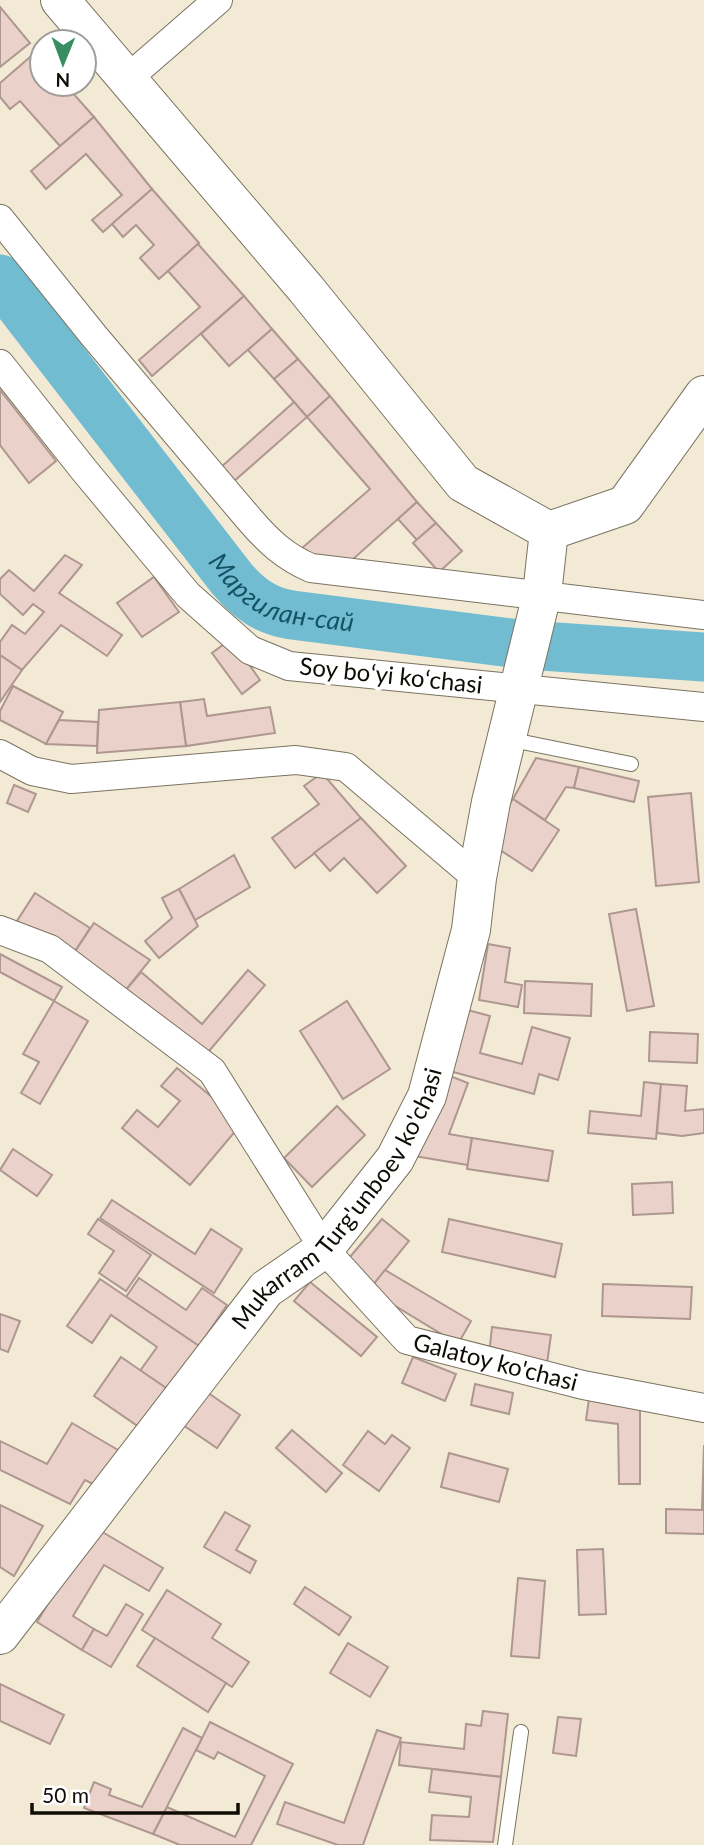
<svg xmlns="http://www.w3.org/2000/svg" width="704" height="1845" font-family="Lato,sans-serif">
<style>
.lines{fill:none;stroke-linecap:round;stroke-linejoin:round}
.river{stroke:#72bcd2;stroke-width:49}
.building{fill:#ead1c9;stroke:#ae9790;stroke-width:2}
.lane-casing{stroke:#7a7360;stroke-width:16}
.street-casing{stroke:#7a7360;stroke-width:30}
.secondary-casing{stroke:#7a7360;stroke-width:40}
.lane{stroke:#fff;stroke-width:14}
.street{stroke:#fff;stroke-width:28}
.secondary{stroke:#fff;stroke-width:38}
.labels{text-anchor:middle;stroke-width:7;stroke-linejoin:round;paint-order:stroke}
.street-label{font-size:24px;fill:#0f0c06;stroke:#fff}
.water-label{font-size:26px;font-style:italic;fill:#145363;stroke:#fff}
</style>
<rect width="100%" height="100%" fill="#f3ead5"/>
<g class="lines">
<path class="river" id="s1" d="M 0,279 L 232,579 C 249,599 266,611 292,615 L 527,645 L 704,657"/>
</g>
<g class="building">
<polygon points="0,7 30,43 0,67"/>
<polygon points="37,51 42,57 42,84 65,84 94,117 60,146 20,101 10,109 0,97 0,83"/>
<polygon points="94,117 152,189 103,232 92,220 122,195 86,154 46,189 31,171"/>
<polygon points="152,189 199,243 159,279 140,258 154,245 136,225 123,237 112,224"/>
<polygon points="198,244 244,296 152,376 139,360 200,307 168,271"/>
<polygon points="244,296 272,329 229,366 201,334"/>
<polygon points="272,329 298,359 274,379 248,350"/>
<polygon points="298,359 330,396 307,417 274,379"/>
<polygon points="0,390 56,461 29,483 0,445"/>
<polygon points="330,396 417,502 342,569 294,555 370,489 307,417"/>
<polygon points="294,402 307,417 233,482 220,468"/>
<polygon points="417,502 436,523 417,540 398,519"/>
<polygon points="436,523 462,551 439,572 413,543"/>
<polygon points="65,555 82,565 59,593 122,635 107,656 61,625 22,670 0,655 0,642 12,625 25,634 44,612 33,604 23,615 0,594 0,579 9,570 34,591"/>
<polygon points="154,577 179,612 142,637 117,603"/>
<polygon points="231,639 260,680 242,694 212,653"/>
<polygon points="0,655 22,670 0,702"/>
<polygon points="13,686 63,712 46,744 0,720 0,711"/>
<polygon points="204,699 207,716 270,707 275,733 186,746 180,702"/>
<polygon points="180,702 186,746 97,753 99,710"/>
<polygon points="59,720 98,722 97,746 46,744"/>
<polygon points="536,758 579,767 574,788 566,787 545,820 513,799"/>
<polygon points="579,767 639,781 634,802 574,788"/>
<polygon points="322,773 361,818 295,868 272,838 319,804 304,786"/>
<polygon points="14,785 36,794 28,812 7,803"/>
<polygon points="691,793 699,882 656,886 648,797"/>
<polygon points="513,799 559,830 532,871 485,840"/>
<polygon points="361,818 406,866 377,893 344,858 330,871 314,853"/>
<polygon points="234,855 250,887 195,920 179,889"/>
<polygon points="179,889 198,926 159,958 145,941 172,918 162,898"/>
<polygon points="35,893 90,928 72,956 17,921"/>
<polygon points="636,909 654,1006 627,1011 609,914"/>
<polygon points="94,923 150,960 125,991 72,956"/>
<polygon points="488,944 510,948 505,982 522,985 518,1007 479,1000"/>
<polygon points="0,954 62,987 54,1001 0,972"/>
<polygon points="248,970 265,985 204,1057 125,991 141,972 202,1024"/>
<polygon points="525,981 592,984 591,1016 524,1013"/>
<polygon points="54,1001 88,1021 40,1104 21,1093 39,1062 23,1054"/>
<polygon points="347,1001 390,1069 343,1099 300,1031"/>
<polygon points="464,1009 490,1016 480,1053 522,1064 532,1027 570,1038 558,1080 539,1074 534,1094 446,1070"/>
<polygon points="650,1032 698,1034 697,1063 649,1061"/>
<polygon points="177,1068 224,1107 238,1128 190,1185 122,1128 137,1110 158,1127 180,1101 161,1086"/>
<polygon points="445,1074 468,1083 449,1134 472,1138 468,1165 414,1156"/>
<polygon points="644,1082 661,1084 656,1139 588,1133 590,1111 641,1116"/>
<polygon points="661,1084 687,1086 685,1111 704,1109 704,1133 682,1136 657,1133"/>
<polygon points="337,1106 365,1135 312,1187 284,1158"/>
<polygon points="472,1138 553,1151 548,1181 467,1169"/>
<polygon points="13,1149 52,1175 37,1196 0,1170"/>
<polygon points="672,1182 673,1213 633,1215 632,1184"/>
<polygon points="112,1200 195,1254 211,1229 242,1249 214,1293 100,1218"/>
<polygon points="98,1219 151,1255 126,1291 99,1273 114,1251 88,1234"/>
<polygon points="382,1219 409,1241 369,1290 344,1264"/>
<polygon points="449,1219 562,1244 555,1277 442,1252"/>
<polygon points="385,1270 471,1321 458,1344 369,1290"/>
<polygon points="139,1278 186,1310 202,1288 227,1305 199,1346 126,1297"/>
<polygon points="100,1279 199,1346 169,1390 140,1371 157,1347 111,1315 92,1343 67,1326"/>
<polygon points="310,1282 377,1337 361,1356 294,1301"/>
<polygon points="603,1284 692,1287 690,1319 602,1316"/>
<polygon points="0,1314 20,1321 8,1352 0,1349"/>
<polygon points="492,1327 551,1335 547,1363 489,1355"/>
<polygon points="121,1357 169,1390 142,1429 94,1396"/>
<polygon points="413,1357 456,1374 445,1401 402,1383"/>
<polygon points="475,1384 513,1393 509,1414 471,1405"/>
<polygon points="204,1390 240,1415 217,1448 180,1423"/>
<polygon points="589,1399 640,1407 640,1484 619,1484 618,1424 586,1420"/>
<polygon points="72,1423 118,1450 97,1486 85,1480 70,1504 0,1470 0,1441 47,1464"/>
<polygon points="292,1430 342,1473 326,1492 276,1448"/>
<polygon points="368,1431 385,1444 392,1435 410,1448 379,1491 343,1465"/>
<polygon points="704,1445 704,1534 666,1533 666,1509 702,1510"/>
<polygon points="449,1453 508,1469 499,1502 441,1487"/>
<polygon points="0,1505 43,1526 14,1576 0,1567"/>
<polygon points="225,1512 250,1526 236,1550 256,1561 250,1573 204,1547"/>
<polygon points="94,1527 163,1568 149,1591 104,1565 73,1616 94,1629 82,1650 37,1622"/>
<polygon points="603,1549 606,1614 579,1615 577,1550"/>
<polygon points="518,1578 545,1581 539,1658 511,1656"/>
<polygon points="305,1587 351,1617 339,1635 294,1604"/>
<polygon points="167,1590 221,1624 212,1638 249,1662 232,1687 142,1630"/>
<polygon points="126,1604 143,1614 111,1667 82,1650 94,1629 107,1636"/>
<polygon points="155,1638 226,1683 208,1712 137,1666"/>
<polygon points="348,1643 388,1667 370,1697 330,1673"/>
<polygon points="0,1684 64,1715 50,1744 0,1721"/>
<polygon points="483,1711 508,1714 501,1777 399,1765 401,1742 464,1749 466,1724 481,1726"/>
<polygon points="558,1717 581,1719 576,1756 553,1753"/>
<polygon points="210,1722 293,1764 251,1845 180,1845 153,1834 167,1807 235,1837 265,1776 218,1752 214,1759 196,1750"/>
<polygon points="183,1728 202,1738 153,1834 84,1808 94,1782 111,1789 109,1795 142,1807"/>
<polygon points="377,1730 401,1738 363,1845 338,1845 277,1824 285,1802 344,1823"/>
<polygon points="432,1769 501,1777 493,1842 430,1840 432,1815 469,1817 471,1797 429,1792"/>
</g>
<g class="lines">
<g class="lane-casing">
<g id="lane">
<polyline points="508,739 631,764"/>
<polyline points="505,1845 521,1732"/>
</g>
</g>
<g class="street-casing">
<g id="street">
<polyline points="127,79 218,0"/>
<path d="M 0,219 L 94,336 L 250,520 C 268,541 285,557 311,568 L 704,615"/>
<polyline points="0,364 84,470 188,595 250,650 289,666 704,707"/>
<polyline points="0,754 32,771 71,779 296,760 346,767 477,878"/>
<path id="s2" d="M 0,930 L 50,949 L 212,1071 L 324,1249 L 407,1340 L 583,1385 L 704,1408"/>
</g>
</g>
<g class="secondary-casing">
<g id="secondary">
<polyline points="549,531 625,505 704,395"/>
<path id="s3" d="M 0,1635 L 266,1289 L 324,1249 L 395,1159 L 427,1096 L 471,930 L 477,878 L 491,802 L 542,594 L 549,531 L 463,483 L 306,289 L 60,0"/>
</g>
</g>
<use href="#lane" class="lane"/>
<use href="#street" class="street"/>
<use href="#secondary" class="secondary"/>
</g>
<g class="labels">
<g class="street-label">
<text transform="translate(391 676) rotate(6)" y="8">Soy boʻyi koʻchasi</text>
<text dy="8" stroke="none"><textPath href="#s3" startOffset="555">Mukarram Turg'unboev ko'chasi</textPath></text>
<text dy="8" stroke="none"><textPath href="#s2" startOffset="681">Galatoy ko'chasi</textPath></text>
</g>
<g class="water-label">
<text dy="9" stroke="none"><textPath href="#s1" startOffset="432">Маргилан-сай</textPath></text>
</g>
</g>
<g transform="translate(63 63) rotate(181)"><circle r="33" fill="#ffffff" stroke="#9f9e9b" stroke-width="2"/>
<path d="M0-5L12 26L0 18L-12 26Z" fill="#378e62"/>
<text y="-10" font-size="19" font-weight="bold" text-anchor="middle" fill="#0f0c06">N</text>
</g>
<path d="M32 1803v10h206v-10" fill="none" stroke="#0f0c06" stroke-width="3.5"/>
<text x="42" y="1803" font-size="21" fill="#0f0c06" stroke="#ffffff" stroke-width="5" paint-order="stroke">50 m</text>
</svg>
